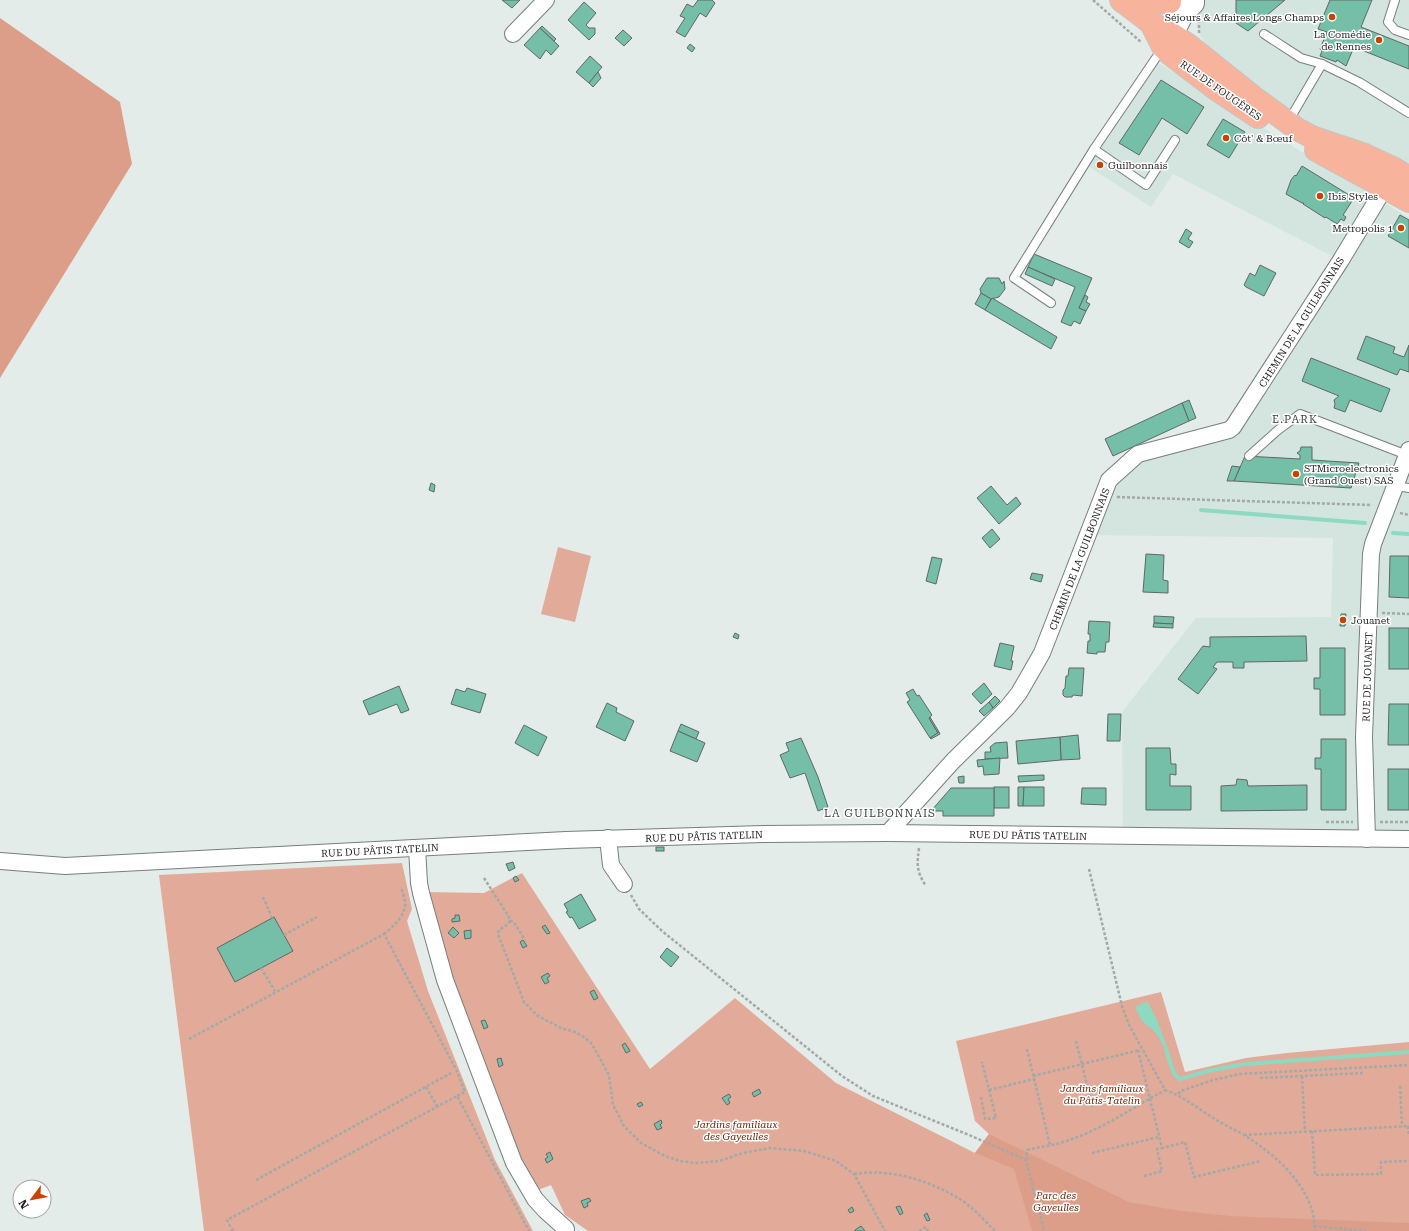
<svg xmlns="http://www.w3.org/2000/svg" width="1409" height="1231" font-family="'Roboto Serif',serif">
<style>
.built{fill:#d3e5de}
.green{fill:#e2ab99}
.forest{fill:#dd9e89}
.water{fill:#8ed9c2}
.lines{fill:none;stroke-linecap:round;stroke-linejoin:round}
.stream{stroke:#8ed9c2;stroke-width:4}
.building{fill:#75bea8;stroke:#606865}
.service-casing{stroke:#777f7c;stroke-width:10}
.minor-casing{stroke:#777f7c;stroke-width:18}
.secondary-casing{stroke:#777f7c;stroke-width:24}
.primary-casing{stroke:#c4c5c5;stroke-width:24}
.path{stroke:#a2a9a7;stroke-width:2.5;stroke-dasharray:3 2;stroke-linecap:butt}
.service{stroke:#fff;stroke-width:8}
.minor{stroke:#fff;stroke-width:16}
.secondary{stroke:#fff;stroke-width:22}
.primary{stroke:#f8b39c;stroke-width:22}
.poi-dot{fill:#c84200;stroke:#fff;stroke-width:1.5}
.labels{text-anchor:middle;stroke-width:3;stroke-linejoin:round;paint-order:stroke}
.poi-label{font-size:10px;fill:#1e2120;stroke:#fff;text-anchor:start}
.street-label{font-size:10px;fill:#1e2120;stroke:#fff}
.park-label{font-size:10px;font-style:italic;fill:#6d2406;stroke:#fff}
.neighbourhood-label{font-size:11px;letter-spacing:1px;fill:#3c4441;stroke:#fff}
</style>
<rect width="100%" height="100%" fill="#e3ece9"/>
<g class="built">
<polygon points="1202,0 1409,0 1409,167 1392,155 1312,127 1210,50 1199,34 1195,17 1199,4"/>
<polygon points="1157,62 1409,218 1409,839 1367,839 1367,847 1123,845 1122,712 1196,618 1331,617 1333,538 1088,535 1109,480 1138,454 1229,430 1340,260 1173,174 1151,207 1088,166"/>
</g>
<g class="green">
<polygon points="558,547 591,556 575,622 541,614"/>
<polygon points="402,863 412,909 407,921 428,991 495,1160 533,1231 204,1231 159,875"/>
<polygon points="522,873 650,1069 735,998 836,1083 975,1153 989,1134 975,1121 956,1041 1161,992 1185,1072 1246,1058 1287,1053 1409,1042 1409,1231 588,1231 565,1215 551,1185 538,1190 515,1152 452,986 425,892 484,893"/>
</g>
<g class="forest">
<polygon points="0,18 120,102 132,164 0,378"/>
<polygon points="989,1134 1129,1202 1175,1210 1230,1216 1409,1223 1409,1231 1032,1231 1014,1169 975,1153"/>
</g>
<polygon class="water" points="1147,1001 1156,1018 1168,1049 1166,1050 1156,1033 1142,1021 1135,1007"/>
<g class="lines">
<g class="stream">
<polyline points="1201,510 1365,523"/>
<polyline points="1393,533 1409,534"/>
<polyline points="1166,1050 1174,1074 1180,1079 1208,1071 1245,1064 1409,1052"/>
</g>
</g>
<g class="building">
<polygon points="502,0 520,0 512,8"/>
<polygon points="698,0 712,0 715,3 706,17 700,13 685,37 676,32 685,18 680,16 687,4 693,7"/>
<polygon points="1236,0 1285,0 1248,31 1236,23"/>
<polygon points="1330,0 1372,0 1361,27 1409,46 1409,69 1354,47 1346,66 1337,60 1336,62 1320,56 1322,51 1320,49 1327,32 1318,29"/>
<polygon points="584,2 596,13 586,25 589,28 595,28 595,34 589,40 568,20"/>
<polygon points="542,26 556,39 554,41 540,28"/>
<polygon points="540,28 559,46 551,55 546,50 540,59 524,45"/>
<polygon points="623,30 632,38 624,46 615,38"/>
<polygon points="690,44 695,48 692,52 687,48"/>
<polygon points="590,56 602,67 589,83 576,72"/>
<polygon points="598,72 601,78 593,87 589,83"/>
<polygon points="1161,80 1204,107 1187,134 1162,118 1139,155 1119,143"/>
<polygon points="1223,119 1245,132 1229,158 1207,145"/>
<polygon points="1100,161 1104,163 1099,169 1096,167"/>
<polygon points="1302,166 1354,198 1343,215 1346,217 1344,221 1341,219 1337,224 1326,217 1325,218 1303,204 1304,203 1302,203 1286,194 1291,180 1295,175 1296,176"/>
<polygon points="1400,215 1409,220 1409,248 1388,236"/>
<polygon points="1186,229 1192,233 1188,239 1193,242 1189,248 1179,242"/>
<polygon points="1034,254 1092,278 1079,308 1086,311 1080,324 1074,321 1071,326 1061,322 1075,287 1028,267"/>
<polygon points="1260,265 1276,273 1264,296 1246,287 1244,285 1250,273 1255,276"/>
<polygon points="1028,267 1055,279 1052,286 1025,274"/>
<polygon points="987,278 999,278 1002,284 1004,281 1005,289 999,297 991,299 981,293 980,289"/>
<polygon points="981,293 991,299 985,310 975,304"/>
<polygon points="1085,295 1088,297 1086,302 1090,304 1086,311 1079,308"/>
<polygon points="992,298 1057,337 1051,349 985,310"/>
<polygon points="1366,336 1395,347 1393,353 1404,357 1409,345 1409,372 1400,369 1397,375 1357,359"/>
<polygon points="1311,358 1390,389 1381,412 1350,400 1345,412 1334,408 1335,404 1334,400 1339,396 1302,381"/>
<polygon points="1189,400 1196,418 1189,421 1182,403"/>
<polygon points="1182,403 1189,421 1113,456 1105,439"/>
<polygon points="1301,447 1312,447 1312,460 1359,463 1351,488 1234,481 1245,456 1300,459 1300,455 1297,453 1300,451"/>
<polygon points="1232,466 1240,467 1234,481 1227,481"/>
<polygon points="431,483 435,485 434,492 429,490"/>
<polygon points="991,486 1007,505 1016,497 1021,504 999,524 977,498"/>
<polygon points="992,529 1000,539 990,548 982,538"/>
<polygon points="1146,554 1164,555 1163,580 1168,581 1168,593 1143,592"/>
<polygon points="1390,556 1409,556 1409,598 1389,597"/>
<polygon points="932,557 942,559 936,584 926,581"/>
<polygon points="1032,573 1043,575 1041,582 1030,579"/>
<polygon points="1341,614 1346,614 1345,626 1340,626"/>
<polygon points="1154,616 1174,617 1173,624 1154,623"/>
<polygon points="1089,621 1110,622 1109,642 1106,642 1105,652 1097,652 1097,654 1087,653 1088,641 1090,641 1090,634 1088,634"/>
<polygon points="1154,623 1173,624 1173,628 1153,627"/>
<rect x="1389" y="628" width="20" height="41"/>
<polygon points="735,633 739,635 738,639 733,637"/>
<polygon points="1306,636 1307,661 1244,662 1244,668 1233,668 1233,662 1217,662 1213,667 1217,669 1198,694 1178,679 1203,646 1210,647 1210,637"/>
<polygon points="1000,643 1014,646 1011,661 1013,661 1011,670 994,666"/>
<polygon points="1320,648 1345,648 1345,715 1320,715 1320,689 1314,689 1314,678 1320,678"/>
<polygon points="1069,668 1084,668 1082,696 1073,695 1072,697 1065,697 1063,695 1063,690 1065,688 1066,676 1068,676"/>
<polygon points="984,683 992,694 981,704 972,694"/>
<polygon points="399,686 409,710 401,713 397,704 369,715 363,701"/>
<polygon points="467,688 486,694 480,713 451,704 456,689 465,692"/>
<polygon points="913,689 917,696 919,695 932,715 929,718 938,733 930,738 907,702 910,700 906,693"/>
<polygon points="995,696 1000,701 993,708 989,702"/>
<polygon points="989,702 993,708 984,716 979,711"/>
<polygon points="607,703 617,708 616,712 634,721 625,741 596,727"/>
<polygon points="1389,704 1409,704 1409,745 1388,745"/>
<polygon points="1108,714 1121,714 1120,741 1107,741"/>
<polygon points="930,717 939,732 938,733 929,718"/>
<polygon points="681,724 699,732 696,739 678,731"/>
<polygon points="524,725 547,737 538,756 515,743"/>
<polygon points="678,731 705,743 697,762 670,751"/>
<polygon points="939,732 940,734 931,739 930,738"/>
<polygon points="1078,735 1080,759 1061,760 1060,737"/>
<polygon points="1060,737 1061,760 1018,764 1016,741"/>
<polygon points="801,738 818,777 828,807 818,811 805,773 790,778 780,755 789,751 786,743"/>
<polygon points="1321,739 1346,739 1346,810 1321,810 1321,769 1315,769 1315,758 1321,758"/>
<polygon points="1007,742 1008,758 985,759 985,752 991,752 990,747 995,743"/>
<polygon points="1146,748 1170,748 1171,764 1176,764 1176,775 1170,774 1170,786 1191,786 1191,810 1146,810"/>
<polygon points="1000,758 999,774 984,775 983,766 978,767 977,760"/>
<rect x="1388" y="769" width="21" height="41"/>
<polygon points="1044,775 1044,780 1019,782 1018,776"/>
<polygon points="964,776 964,783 959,783 958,777"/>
<polygon points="1237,779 1247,780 1248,786 1307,785 1307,810 1221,811 1221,786 1236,785"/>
<rect x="994" y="787" width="15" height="21"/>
<polygon points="1018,787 1024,787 1023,806 1018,806"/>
<polygon points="1024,787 1044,787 1044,806 1023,806"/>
<polygon points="951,788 994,788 994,816 943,816 943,811 931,811"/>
<polygon points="1082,788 1106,788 1106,805 1081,804"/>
<rect x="656" y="847" width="8" height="4"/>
<polygon points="513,862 515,868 509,871 506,864"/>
<polygon points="516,876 519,880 515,882 513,878"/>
<polygon points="581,894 596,920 579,929 572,917 570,918 566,912 568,911 564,904"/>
<polygon points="455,915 459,915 460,921 452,922 452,919 455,918"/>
<polygon points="274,917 293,951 235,982 217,948"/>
<polygon points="545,925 550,933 547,934 542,927"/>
<polygon points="453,927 459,933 454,938 448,933"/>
<polygon points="471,930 471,938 465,939 464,931"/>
<polygon points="523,940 527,946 523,948 520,942"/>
<polygon points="667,948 679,957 671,967 660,957"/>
<polygon points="548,973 550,976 547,978 549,982 545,984 541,977"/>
<polygon points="594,990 598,998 594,1000 590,992"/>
<polygon points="485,1020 488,1027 484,1029 481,1021"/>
<polygon points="625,1043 630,1051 626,1053 622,1045"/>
<polygon points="501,1058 503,1065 499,1067 497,1059"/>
<polygon points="759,1089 761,1093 754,1097 752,1093"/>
<polygon points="729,1094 731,1097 728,1099 730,1103 727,1105 722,1098"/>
<polygon points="641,1102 643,1105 639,1107 637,1104"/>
<polygon points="661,1120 662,1123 660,1125 662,1128 657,1130 654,1124"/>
<polygon points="712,1121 715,1124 707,1129 705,1126"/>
<polygon points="550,1152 553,1159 547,1163 545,1159 548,1157 546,1154"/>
<polygon points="589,1198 591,1201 587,1203 588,1206 584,1208 581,1201"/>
<polygon points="900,1206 903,1213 900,1215 896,1207"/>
<polygon points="852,1207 854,1211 850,1213 848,1210"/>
<polygon points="927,1213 930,1220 927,1221 924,1215"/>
<polygon points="861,1226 865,1231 855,1231 855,1230"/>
</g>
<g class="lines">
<g class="service-casing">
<g id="service">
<polyline points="1395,0 1388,22 1395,30 1409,35"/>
<polyline points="1264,34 1301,58 1322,64"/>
<polyline points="1162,49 1094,149 1146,185 1175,140"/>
<polyline points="1288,122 1322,64 1359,82 1409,113"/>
<polyline points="1051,303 1014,278 1094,149"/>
<polyline points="1249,456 1278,430 1300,414 1407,455"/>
<polyline points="1396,486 1409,488"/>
</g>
</g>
<g class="minor-casing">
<g id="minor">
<polyline points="513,34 546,0"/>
<polyline points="888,833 953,761 1007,708 1019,693 1042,653 1109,480 1138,454 1229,430 1233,427 1341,260 1385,187"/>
<polyline points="608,838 611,865 624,884"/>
<polyline points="1367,839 1364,737 1371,554 1373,544 1409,450"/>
<polyline points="417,848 419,883 421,893 445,980 514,1163 535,1199 545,1210 566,1229"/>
<polyline points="0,861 65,866 566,840 763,834 888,833 1409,839"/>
</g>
</g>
<g class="secondary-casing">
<polyline id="secondary" points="1172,34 1183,13 1193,3 1193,0"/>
</g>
<g class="primary-casing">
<g id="primary">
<polyline points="1121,0 1151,23 1172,34 1191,47 1256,99 1297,129 1314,138 1365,155 1395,169 1409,178"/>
<polyline points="1123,2 1155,3 1170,2"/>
<polyline points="1151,23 1163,47 1170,54 1216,89 1258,117"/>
<polyline points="1316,150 1409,201"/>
</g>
</g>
<g class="path">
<polyline points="1093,0 1141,42"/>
<polyline points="1199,33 1199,22"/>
<polyline points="1117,497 1372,505"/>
<polyline points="1400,513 1409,515"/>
<polyline points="1382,613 1409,614"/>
<polyline points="1326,822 1353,822"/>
<polyline points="1380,822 1409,822"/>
<path d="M 919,848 C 917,864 916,871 926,886"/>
<path d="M 1089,869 L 1122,1006 L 1129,1025 L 1165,1090 C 1183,1096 1198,1109 1215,1119 C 1224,1125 1234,1129 1244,1135 C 1272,1153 1299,1175 1311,1207 C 1314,1214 1314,1223 1315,1231"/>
<polyline points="484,878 509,917 510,921 508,924 499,930 498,934 524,1002 538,1016 561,1028 575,1032 584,1037 592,1044 609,1075 613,1105 619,1116 623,1125 641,1143 665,1156 680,1161 695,1163 719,1161 743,1153 770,1148 804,1151 836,1161 854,1174 885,1231"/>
<polyline points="631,895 639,909 662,931 842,1076 873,1096 969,1135 1026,1160 1044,1231"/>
<polyline points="263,897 272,918"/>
<polyline points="510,921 513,921 525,940"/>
<path d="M 384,934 C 393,927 406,915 405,903 C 405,897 402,892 401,887"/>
<polyline points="284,935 317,917"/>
<polyline points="261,968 275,991"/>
<polyline points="189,1039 384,934 457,1071 465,1092 457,1096"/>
<polyline points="1076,1041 1093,1109"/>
<polyline points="1027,1049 1050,1145"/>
<polyline points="1138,1050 1162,1148 1185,1142 1194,1177 1261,1161"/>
<polyline points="1033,1076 1140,1050"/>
<polyline points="1302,1076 1305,1132"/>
<polyline points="1260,1078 1363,1073"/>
<polyline points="1400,1086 1402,1127"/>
<polyline points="426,1087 437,1106"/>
<polyline points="989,1090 1034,1079"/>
<polyline points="1178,1094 1181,1091 1213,1080 1240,1074 1409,1065"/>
<polyline points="981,1097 985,1119 996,1118 982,1062"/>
<polyline points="1408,1126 1409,1135"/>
<polyline points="1312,1131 1315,1175 1381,1174 1381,1162 1409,1161"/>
<polyline points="1244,1135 1409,1126"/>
<polyline points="1092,1153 1159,1137"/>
<path d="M 1026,1160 L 1027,1150 C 1039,1147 1051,1146 1063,1142 C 1100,1131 1132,1108 1165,1090"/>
<path d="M 854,1174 C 889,1168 928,1180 958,1198 C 972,1206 984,1220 995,1231"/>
<polyline points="1144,1176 1162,1171 1157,1149 1162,1148"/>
<polyline points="256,1180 451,1073"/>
<polyline points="1314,1226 1366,1231"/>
<polyline points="233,1231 227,1220 457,1096 529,1231"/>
<polyline points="919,1231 926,1227 928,1231"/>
<polyline points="1218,1231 1219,1231"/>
</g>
<use href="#service" class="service"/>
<use href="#minor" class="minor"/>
<use href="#secondary" class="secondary"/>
<use href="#primary" class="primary"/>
</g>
<g class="poi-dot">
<circle cx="1332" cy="17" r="4"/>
<circle cx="1379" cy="40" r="4"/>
<circle cx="1226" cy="138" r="4"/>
<circle cx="1100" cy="165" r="4"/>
<circle cx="1320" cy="196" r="4"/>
<circle cx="1401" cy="228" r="4"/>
<circle cx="1296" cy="474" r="4"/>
<circle cx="1343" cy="620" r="4"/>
</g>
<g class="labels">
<g class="poi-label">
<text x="1324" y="21" text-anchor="end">Séjours &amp; Affaires Longs Champs</text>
<text x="1371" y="38" text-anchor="end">La Comédie<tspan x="1371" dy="12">de Rennes</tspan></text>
<text x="1234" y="142">Côt' &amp; Bœuf</text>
<text x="1108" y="169">Guilbonnais</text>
<text x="1328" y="200">Ibis Styles</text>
<text x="1393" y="232" text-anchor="end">Metropolis 1</text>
<text x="1304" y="472">STMicroelectronics<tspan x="1304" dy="12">(Grand Ouest) SAS</tspan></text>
<text x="1351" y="624">Jouanet</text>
</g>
<g class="street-label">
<text transform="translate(1221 90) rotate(35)" y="4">RUE DE FOUGÈRES</text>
<text transform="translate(1301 322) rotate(-58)" y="4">CHEMIN DE LA GUILBONNAIS</text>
<text transform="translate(1079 559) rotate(-69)" y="4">CHEMIN DE LA GUILBONNAIS</text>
<text transform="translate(1367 677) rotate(-88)" y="4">RUE DE JOUANET</text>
<text transform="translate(1028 835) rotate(1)" y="4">RUE DU PÂTIS TATELIN</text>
<text transform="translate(704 836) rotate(-2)" y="4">RUE DU PÂTIS TATELIN</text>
<text transform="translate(380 850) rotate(-3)" y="4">RUE DU PÂTIS TATELIN</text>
</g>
<g class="park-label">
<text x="1102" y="1092">Jardins familiaux<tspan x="1102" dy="12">du Pâtis-Tatelin</tspan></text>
<text x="736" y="1128">Jardins familiaux<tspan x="736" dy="12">des Gayeulles</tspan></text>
<text x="1056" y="1199">Parc des<tspan x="1056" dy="12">Gayeulles</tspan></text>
</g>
<g class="neighbourhood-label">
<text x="1295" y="423">E.PARK</text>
<text x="880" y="817">LA GUILBONNAIS</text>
</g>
</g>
<g transform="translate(32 1199) rotate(238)"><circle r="19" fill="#ffffff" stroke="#a5a6a6"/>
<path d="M0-3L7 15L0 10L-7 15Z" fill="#c84200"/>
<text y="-6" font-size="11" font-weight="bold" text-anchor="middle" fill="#1e2120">N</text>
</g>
</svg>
